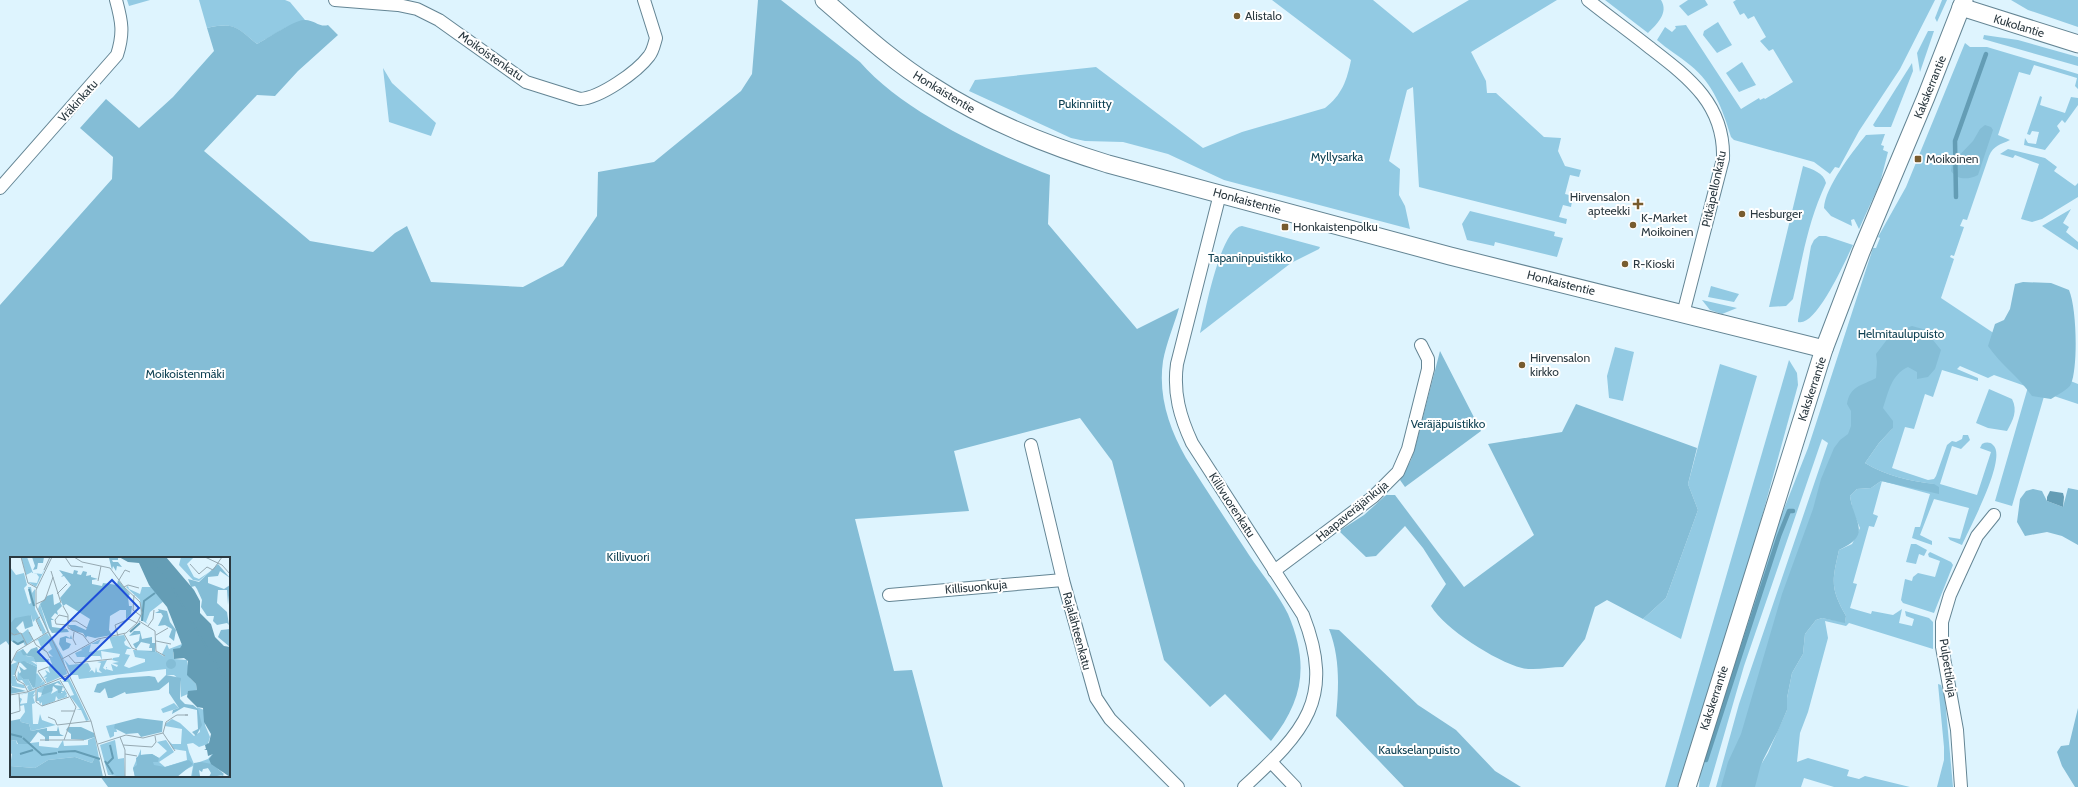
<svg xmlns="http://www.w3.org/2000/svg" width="2078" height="787" font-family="Cabin,sans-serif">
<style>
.green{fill:#92cae3;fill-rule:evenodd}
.forest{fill:#84bdd6}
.water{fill:#649db5}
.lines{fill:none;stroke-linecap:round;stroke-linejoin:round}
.stream{stroke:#649db5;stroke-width:4.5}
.street-casing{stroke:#648594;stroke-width:14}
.secondary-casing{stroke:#648594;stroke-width:19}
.street{stroke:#fff;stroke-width:12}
.secondary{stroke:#fff;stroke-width:17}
.poi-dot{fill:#785c2f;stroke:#fff;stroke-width:1.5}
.labels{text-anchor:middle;stroke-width:4;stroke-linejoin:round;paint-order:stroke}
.poi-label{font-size:12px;fill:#2b3940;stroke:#fff;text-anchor:start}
.street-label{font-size:12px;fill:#2b3940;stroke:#fff}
.park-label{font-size:12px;fill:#0f4153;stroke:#fff}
.inset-river{fill:none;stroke:#649db5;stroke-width:2}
.inset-road{fill:none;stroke:#96a9b2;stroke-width:1}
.view{fill:#1d4ed8;fill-opacity:0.15;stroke:#1d4ed8;stroke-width:2}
.inset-edge{fill:none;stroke:#2b3940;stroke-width:2}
</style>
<rect width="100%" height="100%" fill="#def4fe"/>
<g class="green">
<polygon points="127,0 150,0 129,6"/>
<path d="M 199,0 L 285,0 L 290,2 L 305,20 L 285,28 L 257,44 C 236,27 234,22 207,28 Z"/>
<path d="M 1272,0 L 1373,0 L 1413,33 L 1469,0 L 1557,0 L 1471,52 L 1486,81 L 1487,93 L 1496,93 L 1544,137 L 1561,138 L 1558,151 L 1565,166 L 1581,170 L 1579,177 L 1570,175 L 1565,194 L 1573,196 L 1571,207 L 1563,205 L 1559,217 L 1567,219 L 1566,224 L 1419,187 L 1413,87 L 1407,90 L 1389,161 L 1400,169 L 1399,195 L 1405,206 L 1410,229 L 1224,180 L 1168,154 L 1123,142 L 1085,141 L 1071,138 L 969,91 L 975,80 L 1096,67 L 1203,148 L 1242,132 L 1325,108 C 1342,95 1347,80 1351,60 Z"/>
<path d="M 1605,0 L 1661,0 C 1669,13 1657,24 1648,33 Z"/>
<polygon points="1688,0 1705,0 1708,5 1688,16 1679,6"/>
<path d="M 1736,0 L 1935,0 L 1900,69 L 1859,131 L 1839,168 L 1835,167 L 1830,174 L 1814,162 L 1734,140 L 1731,137 C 1723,110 1713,83 1690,65 C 1679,56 1667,49 1657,40 L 1665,27 L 1672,32 L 1676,28 L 1675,26 L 1686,25 L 1741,109 L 1759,98 L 1760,100 L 1764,98 L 1765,99 L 1793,82 L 1773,49 L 1769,51 L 1760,41 L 1766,37 L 1754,16 L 1748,19 L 1744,13 L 1740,15 L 1733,2 Z"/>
<polygon points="1942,0 1947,0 1937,22 1935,18"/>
<polygon points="2011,0 2078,0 2078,27 2028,10"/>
<polygon points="1718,22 1732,45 1717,53 1703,35 1704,31"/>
<polygon points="1928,31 1934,31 1920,72 1917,53"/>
<polygon points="1984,35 2018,40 2078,57 2078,66 1983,39"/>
<path d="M 1965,43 L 1970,47 L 1987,47 L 2078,74 L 2078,89 L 2075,86 L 2077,78 L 2034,65 L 2030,75 L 2019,72 L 1998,135 L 2010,140 C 2000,145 1994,145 1989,156 L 1967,220 L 1963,219 L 1960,226 L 1964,227 L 1954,256 L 1951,255 L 1950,257 L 1954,259 L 1941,298 L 2058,376 L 2078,384 L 2078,404 L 2045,393 L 2012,506 L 1995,501 L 2028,387 L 1994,375 L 1988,378 L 1960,366 L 1957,369 L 1978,378 L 1978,381 L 1942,370 L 1933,397 L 1925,394 L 1914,429 L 1905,427 L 1892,468 L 1928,480 L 1934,479 L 1936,476 L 1947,445 L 1952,441 L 1956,442 L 1962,439 L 1963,435 L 1968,435 L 1970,440 L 1961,449 L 1952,446 L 1940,484 L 1977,495 L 1991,452 L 1980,448 L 1982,444 C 1986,442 1990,442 1993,445 C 2008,457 1969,529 1962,545 L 1950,540 L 1948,537 L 1960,539 L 1969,508 L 1934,499 L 1920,535 L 1932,541 L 1932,545 L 1912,538 L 1915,527 L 1920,527 L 1930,494 L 1882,481 L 1873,514 L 1878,516 L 1874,527 L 1869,526 L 1853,583 L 1857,584 L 1850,608 L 1871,614 L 1872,611 L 1893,615 L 1902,609 L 1899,623 L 1912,626 L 1914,619 L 1906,616 L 1905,611 L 1929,618 L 1933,622 L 1933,649 L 1849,623 L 1846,626 L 1825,621 L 1828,638 L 1808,712 L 1800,733 L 1797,762 L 1808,758 L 1849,770 L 1847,776 L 1859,779 L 1865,776 L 1910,787 L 1834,787 L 1804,778 L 1801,787 L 1716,787 L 1739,704 L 1828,443 L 1822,439 L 1744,666 L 1709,787 L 1699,787 L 1700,772 L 1705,751 L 1780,519 L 1808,448 L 1873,248 L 1876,248 L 1880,238 L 1878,237 L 1906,187 ZM 1893,428 L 1879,443 L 1865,463 C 1886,476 1910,481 1934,484 L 1881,481 L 1871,488 L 1857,489 L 1850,496 L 1853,512 L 1860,528 L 1852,544 L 1839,550 C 1832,581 1830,588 1846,616 L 1845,622 L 1822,618 L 1816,620 L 1805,634 L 1803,654 L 1792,673 L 1787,698 L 1787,710 L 1768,753 L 1762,763 L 1845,464 Z"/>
<polygon points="1742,62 1756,85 1739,92 1726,73"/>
<polygon points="1912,63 1913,71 1891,127 1875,127 1873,125"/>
<polygon points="383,68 392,83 436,123 431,136 389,122"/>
<polygon points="2040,96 2042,97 2040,105 2065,113 2071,97 2078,98 2078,105 2065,123 2062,120 2057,126 2060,131 2045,150 2024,145 2025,138 2028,143 2036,144 2039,132 2032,131 2030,135 2027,134"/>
<path d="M 1885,134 L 1881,145 L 1884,146 L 1883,150 L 1888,152 L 1880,183 L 1859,229 L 1854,219 L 1851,220 L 1852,226 L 1831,216 L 1824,208 C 1825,187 1853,151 1866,135 Z"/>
<polygon points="2008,149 2045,158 2057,167 2054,171 2075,186 2078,183 2078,197 2042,219 2032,222 2021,219 2039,164 2015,155 2013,158 2000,154"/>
<path d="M 1803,166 C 1812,169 1824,173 1826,183 C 1807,224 1803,257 1793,299 L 1786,306 L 1769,307 Z"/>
<polygon points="2071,209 2063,223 2069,227 2066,232 2078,242 2078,250 2042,226"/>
<polygon points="1470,211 1555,232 1554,236 1563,238 1557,257 1495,242 1494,246 1467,240 1462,224"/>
<path d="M 1242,226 L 1320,247 L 1319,249 L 1291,263 L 1200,333 C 1205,314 1220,228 1242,226 Z"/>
<path d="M 1819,236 L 1826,236 L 1853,245 C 1846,259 1816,328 1798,322 L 1798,320 L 1811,246 L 1814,240 Z"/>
<polygon points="1711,286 1739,294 1734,302 1708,297"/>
<polygon points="1702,300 1737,308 1722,314 1710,310"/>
<polygon points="1615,347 1634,352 1623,401 1609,398 1607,376"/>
<polygon points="1789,360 1797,373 1798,385 1755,542 1682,787 1665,787"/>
<polygon points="1720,364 1757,376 1681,639 1643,619 1666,598 1698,510 1688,484"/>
<path d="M 1989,389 L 2012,399 C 2018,411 2013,420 2007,431 L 1988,428 L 1976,423 Z"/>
<polygon points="1911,544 1916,544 1927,550 1924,556 1919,554 1916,564 1906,562"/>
<polygon points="1930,552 1951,562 1953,565 1934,613 1903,603 1901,600 1905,579 1912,581 1913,577 1918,573 1935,577 1940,561 1929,557 1928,554"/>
<polygon points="1938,684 1941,685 1945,698 1953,787 1937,787 1944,760 1944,747"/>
</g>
<g class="forest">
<path d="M 758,0 L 781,0 L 860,62 C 902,111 990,152 1050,175 L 1048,224 L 1137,329 L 1179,308 C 1174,325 1166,344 1163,361 C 1158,396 1169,428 1186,458 C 1207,491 1228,523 1249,555 C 1261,573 1279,595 1288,614 C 1309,663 1304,700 1271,741 L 1225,694 L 1210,707 L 1164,660 L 1112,461 L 1080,418 L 954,451 L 969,511 L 855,519 L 894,671 L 912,670 L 943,787 L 108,787 L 100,776 L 229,776 L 229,558 L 11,558 L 11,648 L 6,641 L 0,645 L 0,305 L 112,179 L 113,157 L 80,128 L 106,99 L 139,128 L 173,97 L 214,51 L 207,28 C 235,22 236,27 257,44 C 268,38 293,21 304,20 C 313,19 320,28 328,25 L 338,35 L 298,71 L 275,96 L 257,95 L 204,151 L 310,241 L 373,252 L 395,233 L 407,226 L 431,282 L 523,287 L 563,266 L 597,216 L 598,172 L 654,162 L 741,91 L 752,74 Z"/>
<path d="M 1985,125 L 1991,127 L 1993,130 L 1978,175 C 1968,180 1957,180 1951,171 L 1952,163 L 1973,141 L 1980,129 Z"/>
<path d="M 2023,282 L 2051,283 L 2069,290 C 2077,309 2078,367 2071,384 C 2068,390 2057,395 2051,399 L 2032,396 C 2019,377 2001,365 1988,346 L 1995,324 L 2004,320 L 2010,309 L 2015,284 Z"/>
<path d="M 1912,326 L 1930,331 L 1933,340 L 1941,350 L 1935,369 L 1928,377 L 1917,379 L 1917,372 L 1908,367 C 1891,375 1889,391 1883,408 L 1893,421 L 1893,428 L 1879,443 L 1865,463 C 1886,476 1910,481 1934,484 L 1939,487 L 1939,494 L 1881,481 L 1871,488 L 1857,489 L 1850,496 C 1854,524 1873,534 1839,550 C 1832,581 1830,588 1846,616 L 1845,623 L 1822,618 L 1816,620 L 1805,634 L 1803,654 L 1792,673 L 1787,698 L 1787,710 L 1778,731 L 1761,764 L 1755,787 L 1721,787 L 1728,762 L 1741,734 L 1782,594 L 1813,509 L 1821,479 L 1834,448 L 1840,440 L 1848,434 L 1851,426 L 1851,411 L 1847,404 C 1850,386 1861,386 1876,378 L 1877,362 L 1876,354 L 1892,333 Z"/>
<polygon points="1440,351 1481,431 1405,487 1400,480 1411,460 1415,448"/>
<path d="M 1576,404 L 1697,448 L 1688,484 L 1698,510 L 1666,598 L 1643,619 L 1607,600 L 1595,607 L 1585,639 L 1563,667 C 1550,667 1534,671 1522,668 C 1495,661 1445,629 1431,606 L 1446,584 L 1423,548 L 1405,526 L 1376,556 L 1366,557 L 1339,531 L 1364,515 L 1386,495 L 1395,495 L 1464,587 L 1534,535 L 1488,444 L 1562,432 Z"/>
<polygon points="2068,488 2078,490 2078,545 2062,536 2047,532 2025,536 2017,522 2020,499 2026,491 2033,489 2042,491 2047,501 2063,507"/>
<path d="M 1329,629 L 1339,630 L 1418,705 L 1456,730 L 1495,771 L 1521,787 L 1404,787 L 1336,716 C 1339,686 1340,657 1329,629 Z"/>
<polygon points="2078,708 2078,787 2075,787 2062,766 2057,752 2061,746 2069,745"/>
</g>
<polygon class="water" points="2050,491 2063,493 2064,497 2063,507 2047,501 2047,497"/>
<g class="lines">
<g class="stream">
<polyline points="1956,197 1955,141 1986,54"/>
<polyline points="1706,760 1779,536 1789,511 1793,511"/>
</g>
<g class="street-casing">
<g id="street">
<path d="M 335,0 L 398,5 L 417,9 L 439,20 L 526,82 L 580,99 C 600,98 637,72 649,56 C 653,51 654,45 656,38 L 644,0"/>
<path d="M 1588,0 C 1608,16 1629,31 1649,47 C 1688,77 1725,104 1723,159 L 1683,314"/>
<path d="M 0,188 L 117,55 C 124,33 122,22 116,0"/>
<path d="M 1220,194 L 1177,364 C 1173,393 1180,417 1192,443 L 1303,615 C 1336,699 1304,732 1244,787"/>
<polyline points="1031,445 1063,580 1096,698 1110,719 1178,787"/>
<polyline points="1274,571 1373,497 1398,472 1408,449 1428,369 1428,359 1421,345"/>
<polyline points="889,595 1063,580"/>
<polyline points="1271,762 1295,787"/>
<polyline points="1961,787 1957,730 1942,647 1942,622 1950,595 1977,536 1994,515"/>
</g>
</g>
<g class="secondary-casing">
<g id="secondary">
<path d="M 824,0 C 859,30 892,61 931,85 C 986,121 1046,145 1108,164 L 1450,256 L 1824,349"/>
<polyline points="1961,7 2078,44"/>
<polyline points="1687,787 1824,349 1861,252 1926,97 1964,0"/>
</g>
</g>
<use href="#street" class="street"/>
<use href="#secondary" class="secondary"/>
</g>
<g class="poi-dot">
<circle cx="1237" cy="16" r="4"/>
<rect x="1914" y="155" width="8" height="8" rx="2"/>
<path d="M1636 198h4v4h4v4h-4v4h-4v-4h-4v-4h4z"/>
<circle cx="1742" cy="214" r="4"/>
<circle cx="1633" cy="225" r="4"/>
<rect x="1281" y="223" width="8" height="8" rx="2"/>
<circle cx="1625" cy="264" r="4"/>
<circle cx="1522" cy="365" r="4"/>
</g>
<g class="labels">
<g class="poi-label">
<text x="1245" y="20">Alistalo</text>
<text x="1926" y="163">Moikoinen</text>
<text x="1630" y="201" text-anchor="end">Hirvensalon<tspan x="1630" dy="14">apteekki</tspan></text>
<text x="1750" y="218">Hesburger</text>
<text x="1641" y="222">K-Market<tspan x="1641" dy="14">Moikoinen</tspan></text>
<text x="1293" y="231">Honkaistenpolku</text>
<text x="1633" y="268">R-Kioski</text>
<text x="1530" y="362">Hirvensalon<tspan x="1530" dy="14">kirkko</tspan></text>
</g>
<g class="street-label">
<text transform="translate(2019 26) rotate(17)" y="4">Kukolantie</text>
<text transform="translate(491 56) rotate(35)" y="4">Moikoistenkatu</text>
<text transform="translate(1930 87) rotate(-68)" y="4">Kakskerrantie</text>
<text transform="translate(944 92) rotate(31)" y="4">Honkaistentie</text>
<text transform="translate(78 101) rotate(-48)" y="4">Vräkinkatu</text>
<text transform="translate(1714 189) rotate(-78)" y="4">Pitkäpellonkatu</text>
<text transform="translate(1247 201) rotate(15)" y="4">Honkaistentie</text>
<text transform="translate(1561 283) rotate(14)" y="4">Honkaistentie</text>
<text transform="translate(1812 389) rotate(-72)" y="4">Kakskerrantie</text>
<text transform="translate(1232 505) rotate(57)" y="4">Killivuorenkatu</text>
<text transform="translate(1352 511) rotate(-39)" y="4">Haapaveräjänkuja</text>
<text transform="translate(976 587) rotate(-5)" y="4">Killisuonkuja</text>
<text transform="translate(1077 631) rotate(75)" y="4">Rajalähteenkatu</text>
<text transform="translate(1948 668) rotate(81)" y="4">Pulpettikuja</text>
<text transform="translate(1714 698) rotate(-72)" y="4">Kakskerrantie</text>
</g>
<g class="park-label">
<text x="1085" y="108">Pukinniitty</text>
<text x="1337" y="161">Myllysarka</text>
<text x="1250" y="262">Tapaninpuistikko</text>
<text x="1901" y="338">Helmitaulupuisto</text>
<text x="185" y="378">Moikoistenmäki</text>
<text x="1448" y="428">Veräjäpuistikko</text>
<text x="628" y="561">Killivuori</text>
<text x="1419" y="754">Kaukselanpuisto</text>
</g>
</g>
<g transform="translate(10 557)">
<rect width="220" height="220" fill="#def4fe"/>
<path d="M 11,0 L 17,0 L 23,16 L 32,17 L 41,0 L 26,30 L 18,25 L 27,26 L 29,20 L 26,16 L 22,16 L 22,15 L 16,18 ZM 171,0 L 184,0 L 177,7 L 184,20 L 189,22 L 201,14 L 189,24 L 183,23 L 169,8 ZM 0,10 L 6,18 L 14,16 L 17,28 L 14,31 L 19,47 L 21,46 L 18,30 L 21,30 L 22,36 L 25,32 L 22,31 L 25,32 L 25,52 L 36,75 L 33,78 L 26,62 L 23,65 L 21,58 L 0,67 ZM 139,25 L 154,44 L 140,55 L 136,65 L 138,67 L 131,63 L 130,43 L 116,30 L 118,29 L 119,32 L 130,37 L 132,30 L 141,30 ZM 30,47 L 39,75 L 53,100 L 57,117 L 37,126 L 35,122 L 37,120 L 33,121 L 37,117 L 35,113 L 40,116 L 38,110 L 42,107 L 40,102 L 40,99 L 43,100 L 38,95 L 42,92 L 39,86 L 33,89 L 36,94 L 31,90 L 28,83 L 25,84 L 37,76 L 40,81 L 28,52 ZM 18,72 L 23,83 L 15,89 L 13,84 L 7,88 L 0,83 L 0,78 L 13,76 ZM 114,78 L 116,83 L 114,85 L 115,88 L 122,92 L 117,92 L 115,97 L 120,98 L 114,109 L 119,111 L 135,105 L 135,102 L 125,100 L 123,93 L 145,94 L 155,100 L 152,97 L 157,87 L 159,92 L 172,87 L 172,90 L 163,95 L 164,102 L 177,103 L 180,121 L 186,127 L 187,133 L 171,140 L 171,124 L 164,118 L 156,118 L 156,112 L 69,122 L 68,118 L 61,118 L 54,102 L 59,108 L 78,106 L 81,112 L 79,115 L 82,113 L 85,116 L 86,110 L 87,115 L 92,116 L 89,113 L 91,106 L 87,105 L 97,103 L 93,111 L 96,113 L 96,110 L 97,110 L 96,112 L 103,114 L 101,107 L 107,110 L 108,108 L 102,106 L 109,105 L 102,103 L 103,101 L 109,100 L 110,97 L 91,94 L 92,103 L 90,99 L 78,99 L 73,105 L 75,100 L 67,100 L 65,96 L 72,93 L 75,96 L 71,92 L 91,82 L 88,87 L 81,87 L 79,95 L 103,91 L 99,80 ZM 13,92 L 16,99 L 23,100 L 26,105 L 21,104 L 27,108 L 27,110 L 16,105 L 8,106 L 5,118 L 2,119 L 5,119 L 7,126 L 14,128 L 15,131 L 13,131 L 2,129 L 0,123 L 0,108 L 7,105 L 3,103 L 7,95 ZM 8,114 L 13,122 L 18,122 L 23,132 L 25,130 L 25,118 L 27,116 L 33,124 L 30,127 L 34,124 L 35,127 L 19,134 L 17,130 L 19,128 L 16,129 L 12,123 L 7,124 ZM 59,121 L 64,131 L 79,163 L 76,164 L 71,153 L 66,153 L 70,152 L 60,139 L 64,138 L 58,125 L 52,125 ZM 49,124 L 53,130 L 57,137 L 54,140 L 57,138 L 57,140 L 50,142 L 49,139 L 50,142 L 47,143 L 48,142 L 46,139 L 45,144 L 32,149 L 32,145 L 30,147 L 29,144 L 26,144 L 27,132 L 37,127 L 43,125 L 34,129 L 33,136 L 28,135 L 28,141 L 43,132 L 41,137 L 48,133 L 48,136 L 53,136 L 50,134 L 54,134 L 54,130 L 46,125 ZM 26,133 L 23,138 L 26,137 L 23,140 L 25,146 L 22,147 L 23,167 L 28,167 L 30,157 L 32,163 L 46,168 L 21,174 L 19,167 L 11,165 L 10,162 L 15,155 L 14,148 L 10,149 L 9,146 L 9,140 L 12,142 L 10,147 L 17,146 L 18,136 L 9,138 ZM 164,146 L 169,151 L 153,156 L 151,152 ZM 187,150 L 194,153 L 195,168 L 200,180 L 198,187 L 189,190 L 183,186 L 177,187 L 179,195 L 184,207 L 198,202 L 203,196 L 212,215 L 208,212 L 204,215 L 198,211 L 189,212 L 186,220 L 181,220 L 183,209 L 171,215 L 167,220 L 125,220 L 123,211 L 131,192 L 131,198 L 142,197 L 149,201 L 157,194 L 147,185 L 156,183 L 164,195 L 149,205 L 155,210 L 177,203 L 176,194 L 163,192 L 158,183 L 162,187 L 171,187 L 172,172 L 155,169 L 155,167 L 162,162 L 170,166 L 184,179 L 190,175 ZM 105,167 L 107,175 L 104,175 L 104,179 L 100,181 L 96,169 ZM 85,180 L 89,201 L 85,200 L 82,206 L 65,200 L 38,203 L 25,211 L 0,209 L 2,197 L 0,196 L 0,184 L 6,183 L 7,187 L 12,187 L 29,185 L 29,189 L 48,191 L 53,183 L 54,189 L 78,188 L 78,183 ZM 105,183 L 108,202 L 114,201 L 115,220 L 98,218 L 90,188 Z" fill="#92cae3"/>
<path d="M 22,0 L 34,0 L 33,6 L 28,6 L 27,12 L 23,13 L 25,9 ZM 108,0 L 108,3 L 102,3 L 103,5 L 108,5 L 112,10 L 107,9 L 106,14 L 103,9 L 102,13 L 99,1 ZM 208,7 L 220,21 L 210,14 L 208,19 L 198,20 L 198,26 L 214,32 L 220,28 L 218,48 L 217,33 L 208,33 L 207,46 L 217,55 L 219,68 L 217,66 L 207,68 L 203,64 L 204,59 L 197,59 L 191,50 L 192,43 L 187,32 L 185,29 L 181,30 L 178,22 L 189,25 ZM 49,13 L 63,17 L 64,13 L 68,14 L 67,17 L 71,18 L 73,14 L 77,15 L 76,19 L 81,18 L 81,20 L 88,22 L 82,23 L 82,27 L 92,29 L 93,26 L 107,28 L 108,23 L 120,37 L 118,40 L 119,49 L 122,49 L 121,57 L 116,62 L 116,53 L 110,53 L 100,59 L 99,73 L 102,78 L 85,81 L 77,79 L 76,81 L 73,76 L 62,74 L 58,68 L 65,68 L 76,73 L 80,62 L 56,47 L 53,49 L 50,41 L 61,28 L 54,19 L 51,20 L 53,18 ZM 43,37 L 44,48 L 50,45 L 52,49 L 47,54 L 48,58 L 45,56 L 41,61 L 44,63 L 41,63 L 42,70 L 57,72 L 59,75 L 42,76 L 39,71 L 30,47 L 37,39 ZM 148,52 L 157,54 L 160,65 L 166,73 L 164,84 L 159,80 L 162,72 L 155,68 L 148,69 L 153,59 L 151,56 L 145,56 L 149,54 ZM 21,58 L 23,69 L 15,72 L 13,64 L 6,71 L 10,76 L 0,79 L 0,67 L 5,61 ZM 220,72 L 220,90 L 208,80 L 211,73 ZM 124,74 L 130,74 L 132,82 L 142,80 L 142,86 L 146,86 L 145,95 L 135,95 L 142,94 L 142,91 L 139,91 L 140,87 L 131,85 L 126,92 L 123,87 L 129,84 L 130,77 L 119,79 ZM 61,78 L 62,82 L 56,81 L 56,85 L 61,87 L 59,91 L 53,94 L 49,87 L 50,81 L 56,79 L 60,81 ZM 27,90 L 31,100 L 36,103 L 39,102 L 38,105 L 26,105 L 27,108 L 23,100 L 13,98 L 11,94 L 13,92 L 17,97 L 21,92 ZM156 107a5 5 0 1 1 10 0a5 5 0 1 1-10 0ZM 14,104 L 27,110 L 25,130 L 23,131 L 18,122 L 13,122 L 9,117 L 11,115 L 9,109 L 14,113 L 17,112 L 10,105 ZM 156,118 L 171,121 L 170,142 L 175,147 L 183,148 L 188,152 L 192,168 L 186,179 L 182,175 L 188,172 L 187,153 L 174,150 L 162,157 L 163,153 L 169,151 L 159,136 L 159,125 L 149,133 L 116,137 L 115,135 L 102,141 L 98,141 L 95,131 L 90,136 L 84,135 L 87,127 L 108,121 L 139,119 L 145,120 L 148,126 ZM 0,123 L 2,130 L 16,134 L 0,137 ZM 49,124 L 52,128 L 48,125 L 44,128 L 53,129 L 51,136 L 48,136 L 48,133 L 43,129 L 42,134 L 31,139 L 34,129 ZM 128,161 L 153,164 L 152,175 L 131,180 L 128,176 L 116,177 L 104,171 L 105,167 ZM 10,162 L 11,165 L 19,167 L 21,174 L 37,171 L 37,174 L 47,174 L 48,169 L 50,177 L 54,179 L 39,179 L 39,184 L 35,184 L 35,180 L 28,175 L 19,187 L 8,187 L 6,183 L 0,184 L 0,164 ZM 58,170 L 71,170 L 84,176 L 85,180 L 75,183 L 61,182 L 61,177 L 56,173 ZM 142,197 L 149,201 L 148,205 L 143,205 L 144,208 L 155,210 L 179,203 L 183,207 L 167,220 L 125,220 L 123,211 L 127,208 L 126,201 L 130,198 ZM 65,200 L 82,206 L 85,200 L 89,201 L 93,220 L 0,220 L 0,209 L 25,211 L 38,203 ZM 191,205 L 202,207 L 214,217 L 212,219 L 215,218 L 199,220 L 201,216 L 198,211 L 193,212 L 192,215 L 189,213 L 190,219 L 182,220 L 184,206 Z" fill="#84bdd6"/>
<path d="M 109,0 L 156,0 L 184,33 L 190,44 L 190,56 L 201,67 L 205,80 L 214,89 L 220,90 L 220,220 L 201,207 L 199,202 L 203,197 L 198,199 L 197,193 L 194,193 L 196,192 L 195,188 L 199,186 L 201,177 L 194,165 L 193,151 L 187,150 L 177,140 L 178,134 L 187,133 L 186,127 L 177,118 L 178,104 L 174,101 L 164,102 L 163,92 L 170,91 L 172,88 L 157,50 L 139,28 L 129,6 L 118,5 Z" fill="#649db5"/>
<path class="inset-river" d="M 138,0 L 162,30 L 220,131M 19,32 L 24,49M 132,64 L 134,44 L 145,36M 120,75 L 130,66M 3,84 L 8,87 L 14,84M 0,177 L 12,180M 13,181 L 32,198 L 47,196M 48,195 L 65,194 L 90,202M 10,197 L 23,193M 95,204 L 103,217M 97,207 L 103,201 L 100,188"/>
<path class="inset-road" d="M 11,0 L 18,26 L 27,31M 42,0 L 26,33 L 26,49 L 81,164 L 96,220M 55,0 L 61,9 L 73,10M 195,0 L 212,8 L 220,17M 180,7 L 189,17 L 197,10 L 203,13 L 212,0M 34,13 L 40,0M 41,14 L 51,46M 109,23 L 115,13 L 120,15M 88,24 L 91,9M 114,30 L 118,28 L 129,31M 47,37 L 57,27M 124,38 L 123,53 L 131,59M 220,39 L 220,65M 26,47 L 35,43 L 43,20M 53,49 L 58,58 L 58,71 L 73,78 L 79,86M 30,60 L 26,63 L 31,74M 58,64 L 66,64 L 77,71M 129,64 L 145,74 L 146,94 L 155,99M 57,68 L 46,67 L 45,63 L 49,58 L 58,60M 138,69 L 143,62 L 144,53M 0,75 L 4,78 L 11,76 L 17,88M 19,75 L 26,88 L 37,95 L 40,101M 64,75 L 63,82 L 66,88M 114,77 L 122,91 L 127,93M 146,78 L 158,71M 108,79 L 105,68 L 119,62 L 127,66M 146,84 L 161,87M 58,98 L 65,106 L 102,102M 52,102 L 88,82 L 116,76 L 127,66 L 132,56 L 130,45 L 114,30 L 100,11 L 72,5 L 64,0M 9,105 L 5,117 L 7,123 L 14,127 L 18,135M 0,108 L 7,94 L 38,75M 50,123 L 66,150 L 54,183M 36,126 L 28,114 L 38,110M 26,131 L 26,145 L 32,149 L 59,140M 0,138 L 17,135 L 59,118M 51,154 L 65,154M 0,157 L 10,154 L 9,137M 38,160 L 45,163 L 47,168 L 81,164M 153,176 L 165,194M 110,180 L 115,193 L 115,220M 30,183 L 74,183M 88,187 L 116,178 L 133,181 L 153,176 L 156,165 L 165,159 L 167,158 L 178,158 L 175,158M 113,188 L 142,190 L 146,185 L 145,179M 115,197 L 127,199"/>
<path class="view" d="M 102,23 L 129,51 L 55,123 L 28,95 Z"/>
<rect width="220" height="220" class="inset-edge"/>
</g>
</svg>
